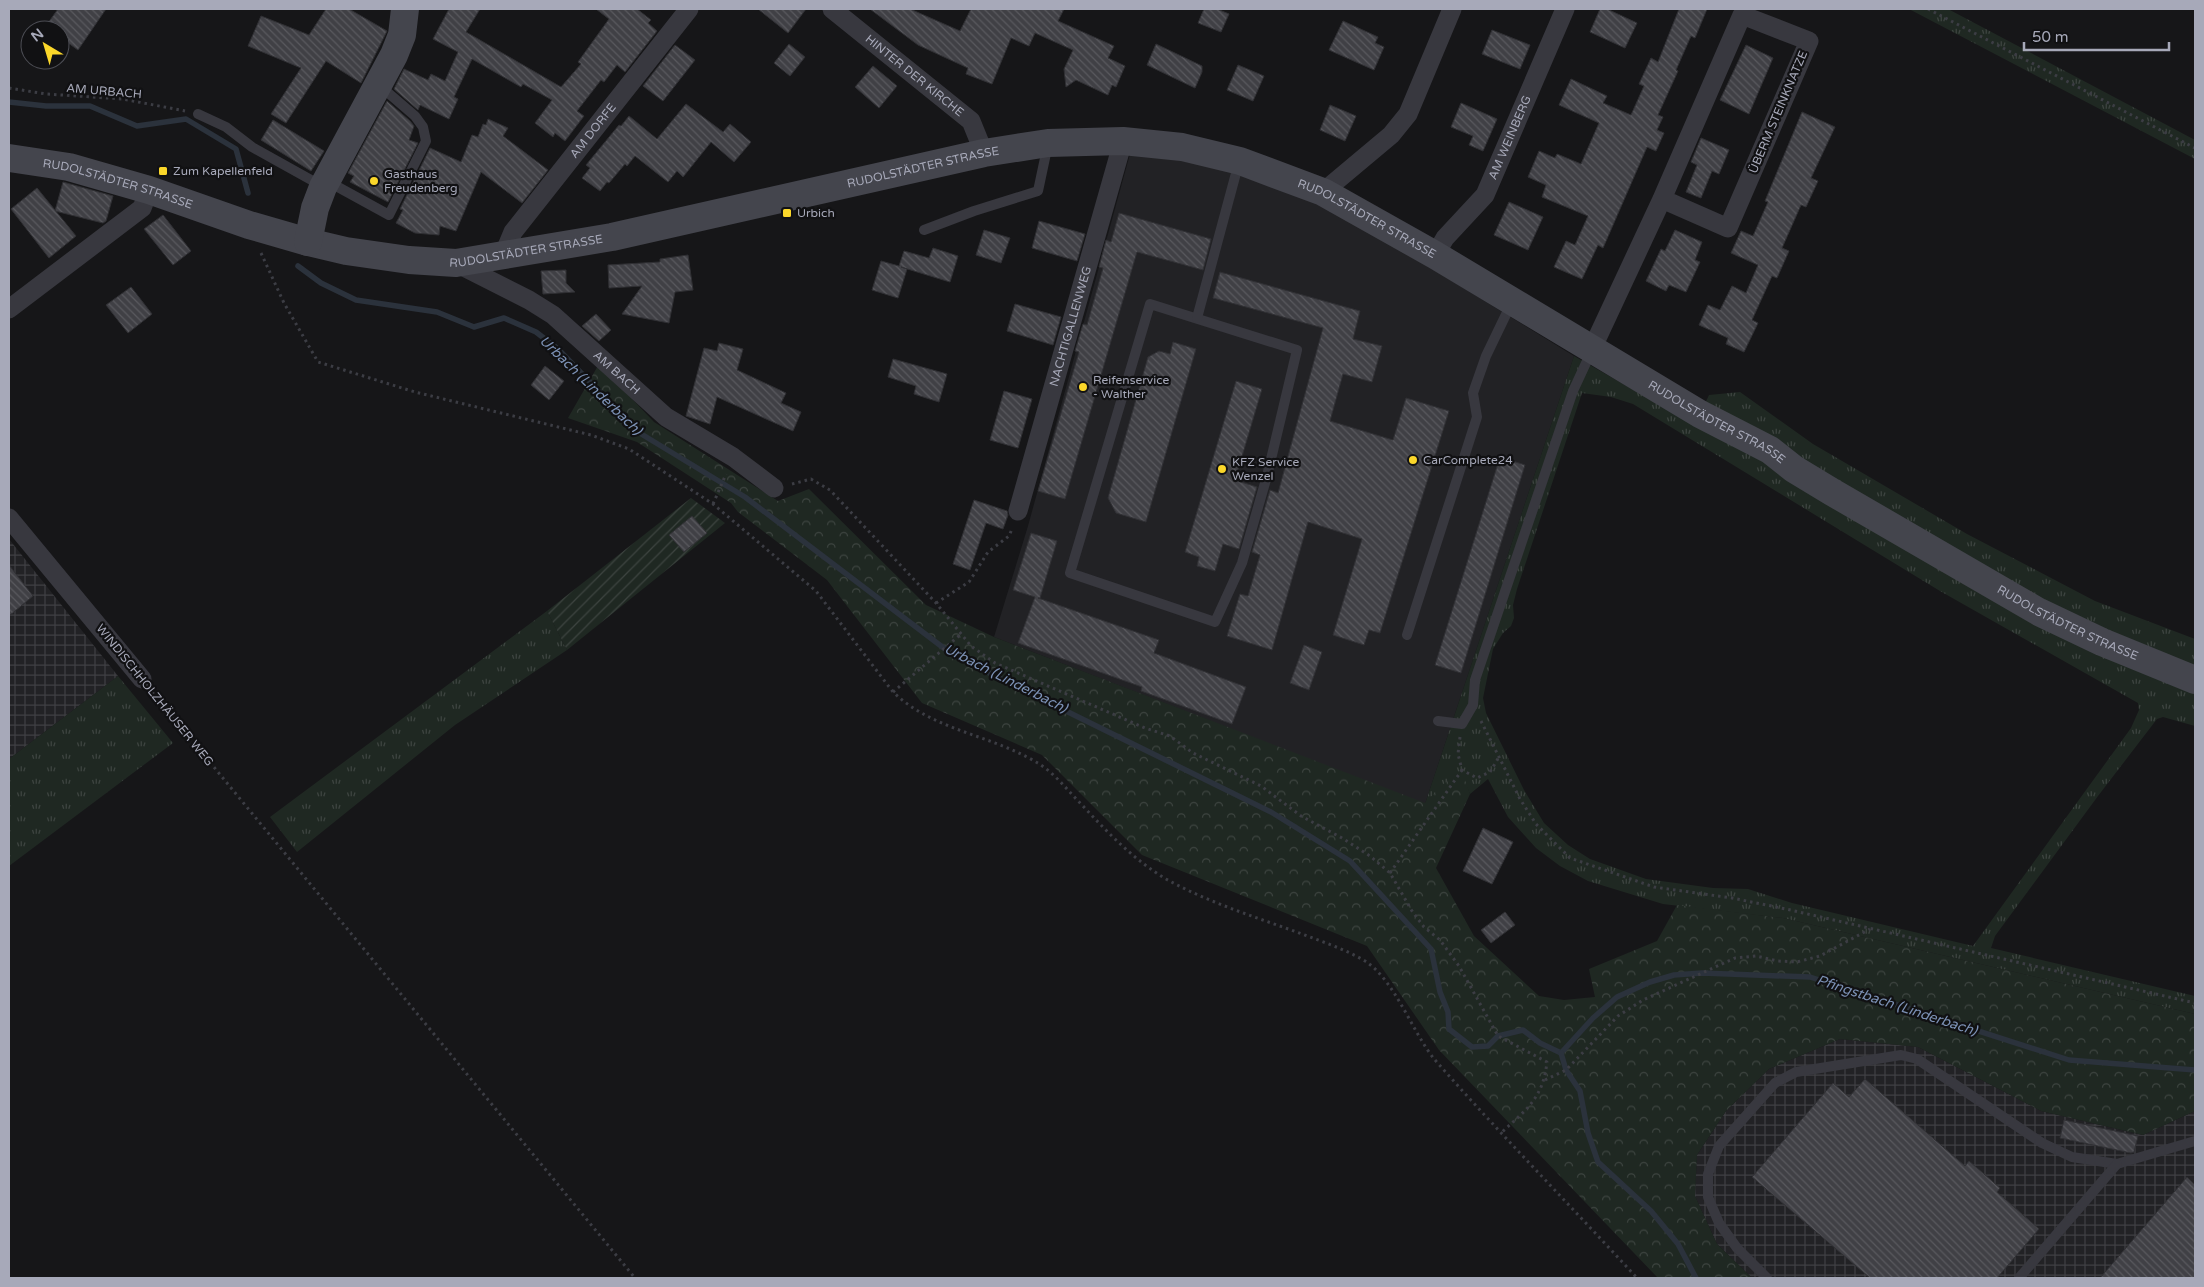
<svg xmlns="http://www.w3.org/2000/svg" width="2204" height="1287" font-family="'Varela Round',sans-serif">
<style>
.built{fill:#222225}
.industrial{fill:url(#industrial-grid)}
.grass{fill:url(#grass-tufts);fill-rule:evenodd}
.forest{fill:url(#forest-crowns)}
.garden{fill:url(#garden-furrows)}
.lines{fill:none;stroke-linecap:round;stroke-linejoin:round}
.stream{stroke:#2b323c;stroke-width:5.5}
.building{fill:url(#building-back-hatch);stroke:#303034}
.path{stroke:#3c3d44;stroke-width:3;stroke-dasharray:2.5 4;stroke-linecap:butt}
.lane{stroke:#38383f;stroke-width:10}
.street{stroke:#38383f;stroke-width:19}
.secondary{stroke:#44454d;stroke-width:28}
.poi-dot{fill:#fbd72a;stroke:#111113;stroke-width:2}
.labels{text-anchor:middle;stroke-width:4.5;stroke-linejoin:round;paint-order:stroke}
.street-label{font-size:12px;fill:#a7a9b9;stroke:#111113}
.poi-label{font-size:12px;fill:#a7a9b9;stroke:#111113;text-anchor:start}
.water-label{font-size:14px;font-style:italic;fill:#7c91b5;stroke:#111113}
</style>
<defs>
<pattern id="industrial-grid" width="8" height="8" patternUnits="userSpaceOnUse" patternTransform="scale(1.25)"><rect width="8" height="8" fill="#222225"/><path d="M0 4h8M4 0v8" fill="none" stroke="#3f3f43"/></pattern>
<pattern id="grass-tufts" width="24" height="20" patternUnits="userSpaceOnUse" patternTransform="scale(1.25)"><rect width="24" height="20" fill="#1f2822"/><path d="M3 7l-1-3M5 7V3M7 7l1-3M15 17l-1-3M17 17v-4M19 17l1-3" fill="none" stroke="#3d4440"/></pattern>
<pattern id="forest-crowns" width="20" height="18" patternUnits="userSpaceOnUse" patternTransform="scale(1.25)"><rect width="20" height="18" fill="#1f2822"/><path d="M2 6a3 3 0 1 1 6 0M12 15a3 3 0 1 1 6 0" fill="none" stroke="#3d4440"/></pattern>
<pattern id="garden-furrows" width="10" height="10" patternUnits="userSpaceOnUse" patternTransform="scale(1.25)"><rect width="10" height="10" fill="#1f2822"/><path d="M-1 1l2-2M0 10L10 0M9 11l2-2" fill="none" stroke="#3d4440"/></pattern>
<pattern id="building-back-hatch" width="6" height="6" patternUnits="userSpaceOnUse" patternTransform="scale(1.25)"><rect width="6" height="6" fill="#404045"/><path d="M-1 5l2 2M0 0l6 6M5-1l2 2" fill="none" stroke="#59595e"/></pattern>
</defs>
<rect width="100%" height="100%" fill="#161618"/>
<polygon class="built" points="1130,154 1174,157 1210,165 1292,191 1382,238 1574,356 1425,804 994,637 1028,526"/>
<g class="industrial">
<polygon points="9,539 118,676 9,759"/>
<polygon points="1840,1039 1918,1047 2041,1111 2143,1135 2195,1111 2195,1278 1752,1278 1717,1244 1695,1196 1697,1155 1726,1111 1769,1069"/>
</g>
<g class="grass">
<polygon points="1909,9 1948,9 2195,140 2195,159"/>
<path d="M 1574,356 L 1695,425 L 1709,395 L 1740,392 L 1813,444 L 1967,534 L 2095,601 L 2195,639 L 2195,726 L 2163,717 L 2157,719 L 2098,796 L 1995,936 L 1991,948 L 2195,996 L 2195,1014 L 1783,918 L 1663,904 L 1588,881 L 1560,866 L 1536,848 L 1508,817 L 1488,779 L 1470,794 L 1464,780 L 1425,804 ZM 1582,393 L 1611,397 L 1633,404 L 1940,591 L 2138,703 L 2139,710 L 2131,728 L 1973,946 L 1792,903 L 1748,889 L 1713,888 L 1646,879 L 1590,859 L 1568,845 L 1544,823 L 1524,790 L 1486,713 L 1483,698 L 1493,649 L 1503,633 L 1511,626 L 1514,618 L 1513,605 L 1517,589 Z"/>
<polygon points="547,611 567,650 455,725 297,852 270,817"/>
<polygon points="118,676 173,743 9,866 9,759"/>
</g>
<polygon class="forest" points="599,364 654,422 778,501 809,489 926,605 994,637 1425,803 1453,775 1465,780 1470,794 1436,868 1474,936 1539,996 1564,1000 1595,997 1589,969 1657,941 1677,905 1783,918 2195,1014 2195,1111 2143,1135 2041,1111 1918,1047 1840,1039 1769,1069 1726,1111 1697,1155 1695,1196 1717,1244 1752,1278 1658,1278 1439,1050 1367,946 1142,855 1042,755 922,703 827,580 738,512 731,503 637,442 568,418"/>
<polygon class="garden" points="691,498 725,523 567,650 547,611"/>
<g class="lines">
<g class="stream">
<polyline points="9,102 46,106 90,106 137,126 186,119 236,149 248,193"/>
<polyline points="298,266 321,283 356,300 437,312 474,327 504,318 536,332 558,349 638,432 745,497 945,649 997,677 1271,812 1350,861 1431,949 1440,992 1448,1012 1449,1029 1472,1047 1488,1046 1498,1036 1523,1030 1540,1043 1561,1053"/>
<polyline points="1561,1053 1593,1018 1617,997 1650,982 1674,975 1702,973 1810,977 2069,1060 2195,1070"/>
<polyline points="1561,1053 1566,1070 1580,1091 1588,1133 1598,1162 1651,1211 1678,1244 1696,1278"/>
</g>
</g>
<g class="building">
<polygon points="58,9 106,9 78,50 60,37 60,30 43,30"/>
<polygon points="326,9 349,9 387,31 361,83 326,61 286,123 271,114 301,68 248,46 261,16 309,35"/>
<polygon points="449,9 480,9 466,32 561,87 581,64 578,62 609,19 596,9 637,9 651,20 648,23 657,31 625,72 617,65 604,82 601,80 577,111 584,116 565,141 555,133 553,137 535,123 552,100 523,84 521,87 472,59 454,97 458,99 449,119 420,105 418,110 394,89 404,69 428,80 431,74 445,81 458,52 433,39"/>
<polygon points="758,9 806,9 788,33"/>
<polygon points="870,9 910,9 960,31 971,9 1064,9 1058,21 1114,46 1108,58 1125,66 1116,87 1112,85 1108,95 1076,80 1066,87 1064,69 1073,50 1035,33 1029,46 1011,38 992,84 966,74 968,68 918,45"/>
<polygon points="1204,9 1217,9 1229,14 1221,32 1198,23"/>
<polygon points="1600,9 1607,9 1637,23 1625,48 1590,32"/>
<polygon points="1679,9 1707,9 1695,38 1691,36 1676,70 1678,71 1658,115 1663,117 1657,130 1664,133 1656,151 1647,147 1603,248 1598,245 1582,279 1554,267 1566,241 1575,245 1588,216 1542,197 1546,185 1528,177 1539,151 1555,158 1557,154 1581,164 1599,123 1559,105 1571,79 1607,96 1603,103 1631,115 1644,86 1639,84 1651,58 1658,62"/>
<polygon points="1343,21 1378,37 1375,43 1384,47 1374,70 1329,50"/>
<polygon points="1492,30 1530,45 1520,69 1482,54"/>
<polygon points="789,44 805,57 790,76 774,63"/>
<polygon points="1156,44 1202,66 1202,72 1195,88 1147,65"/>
<polygon points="675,45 695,60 663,101 643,86"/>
<polygon points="1746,45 1773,58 1749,114 1720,100"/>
<polygon points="1238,65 1264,76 1253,101 1227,90"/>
<polygon points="873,66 897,86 879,108 855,87"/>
<polygon points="387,101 410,121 414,126 409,140 418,143 388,202 350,182 354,176 348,173"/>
<polygon points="1461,103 1497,119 1483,151 1469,145 1473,136 1451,127"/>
<polygon points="686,104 723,132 730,124 751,142 734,162 711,142 683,177 677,171 668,182 635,156 627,166 625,164 609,183 607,182 600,191 582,178 590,168 586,165 619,125 621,126 629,116 657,139"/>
<polygon points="1330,105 1356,116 1345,141 1320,130"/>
<polygon points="1802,112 1835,127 1811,178 1818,181 1806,207 1801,205 1782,248 1789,251 1777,278 1772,276 1752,320 1758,323 1744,352 1726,344 1728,338 1699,325 1708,305 1720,310 1732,286 1746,293 1758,265 1731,253 1741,231 1753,236 1768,202 1765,201"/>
<polygon points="488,119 508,128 503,136 548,170 522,203 481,172 456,231 440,226 439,235 415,233 396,223 403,210 400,209 430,148 461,162 472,135 478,137 483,124 486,125"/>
<polygon points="273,120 324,151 311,171 261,140"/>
<polygon points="1701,138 1729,150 1719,174 1712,171 1701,198 1686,192 1697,165 1691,162"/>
<polygon points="63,182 113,196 106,221 103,223 55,211"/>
<polygon points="37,188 76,236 49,258 11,209"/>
<polygon points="1509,202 1543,217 1528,250 1494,235"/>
<polygon points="1119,213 1211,239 1203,270 1137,252 1065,499 1038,491 1079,352 1075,351 1083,324 1087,325 1103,268 1099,267 1106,240 1111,242"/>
<polygon points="163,215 191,251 173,265 144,229"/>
<polygon points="1039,221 1085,234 1077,261 1032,248"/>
<polygon points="984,230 1010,238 1001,263 976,255"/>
<polygon points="1675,230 1702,242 1695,260 1700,262 1686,292 1669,285 1666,291 1646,281 1661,249 1665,251"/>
<polygon points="933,248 958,256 950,282 901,267 907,269 898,298 872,290 881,261 899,266 904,251 929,258"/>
<polygon points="688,255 693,290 675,292 669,323 622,314 642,286 609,288 608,265 660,262 660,259"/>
<polygon points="566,270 566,283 575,292 543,294 541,271"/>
<polygon points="1220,272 1360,311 1353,339 1382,346 1372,382 1343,374 1330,421 1393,440 1406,398 1449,411 1380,633 1369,630 1364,645 1333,635 1362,539 1308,522 1272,650 1227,636 1240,594 1248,596 1260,555 1252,552 1270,490 1278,493 1323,328 1213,298"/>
<polygon points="131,287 152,314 128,333 106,305"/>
<polygon points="1015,304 1061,317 1053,345 1007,331"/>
<polygon points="596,314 611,330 599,341 582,326"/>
<polygon points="1173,342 1196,349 1146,522 1116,513 1108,498 1148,357 1159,351 1170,354"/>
<polygon points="719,343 743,349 737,370 786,393 781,403 801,412 793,431 717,397 710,424 686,416 704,348 717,351"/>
<polygon points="893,359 947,374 939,402 914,394 916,386 888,377"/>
<polygon points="545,366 564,381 549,400 531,385"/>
<polygon points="1236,381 1262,389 1235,480 1257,487 1239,549 1223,544 1215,571 1197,566 1199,557 1185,552"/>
<polygon points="1004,391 1032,399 1018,448 990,440"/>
<polygon points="1500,457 1525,465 1461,673 1435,665"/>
<polygon points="974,500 1007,511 1008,515 1003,529 986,523 970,570 953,564"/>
<polygon points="692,516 707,533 684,552 669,535"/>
<polygon points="1031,533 1057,541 1040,598 1038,598 1159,640 1154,653 1246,687 1232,724 1141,691 1142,687 1018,643 1035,597 1013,590"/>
<polygon points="9,565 33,596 9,616"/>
<polygon points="1304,645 1322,652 1309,690 1290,683"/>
<polygon points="1483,828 1513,842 1492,884 1463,871"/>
<polygon points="1505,912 1515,925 1491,943 1481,930"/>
<polygon points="1865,1079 1965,1166 1969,1161 2000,1188 1997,1192 2039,1229 1997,1278 1870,1278 1752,1177 1833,1083 1849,1097"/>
<polygon points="2064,1120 2138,1136 2134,1152 2131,1153 2060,1138"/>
<polygon points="2187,1177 2195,1185 2195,1278 2100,1278"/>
</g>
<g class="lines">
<g class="path">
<polyline points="1928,9 2195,148"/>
<polyline points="9,88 46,94 123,99 185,111"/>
<path d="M 261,253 L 284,303 L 318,362 L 415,392 L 591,435 L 629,449 L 713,504 L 816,591 L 893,692 C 934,731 989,734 1036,762 C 1054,772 1068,791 1082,805 C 1108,833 1134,860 1166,879 C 1209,903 1256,917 1302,934 C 1323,942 1345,949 1365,961 C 1395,980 1412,1032 1435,1060 C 1500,1134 1570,1205 1637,1278"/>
<path d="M 792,484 L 811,479 L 830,490 L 936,603 L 971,646 L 995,663 L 1145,728 L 1170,736 L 1193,753 L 1261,786 L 1301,816 L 1342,838 L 1370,856 L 1390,873 L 1412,911 L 1424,927 L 1440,940 L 1459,966 L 1498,1036 L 1547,1062 C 1543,1098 1527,1109 1502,1132"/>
<polyline points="713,504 726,474"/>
<polyline points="936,603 969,582 988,552 1009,536 1012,529"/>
<polyline points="152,692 635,1278"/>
<polyline points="893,692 960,635"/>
<polyline points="1481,721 1520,799 1536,824 1570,858 1654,887 1732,898 1786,909 2195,1003"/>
<polyline points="1460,737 1458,754 1462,770 1477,778 1490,772 1499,757"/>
<polyline points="1390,873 1462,770"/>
<polyline points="1545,1080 1566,1070 1618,1016 1643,1000 1735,958 1756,956 1778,961 1797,962 1820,956 1870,929"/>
</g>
<g class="lane">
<polyline points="198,114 226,127 252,147 322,186"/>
<polyline points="327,181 389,215 426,141 423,127 415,116 379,85"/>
<polyline points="924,230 974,211 1038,191 1048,144"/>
<polygon points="1150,304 1297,350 1267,476 1242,563 1215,622 1070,573"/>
<polyline points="1197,318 1239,162"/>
<polyline points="1407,635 1477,417 1473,393 1486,356 1512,302"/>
<polyline points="1438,721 1462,724 1473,705 1475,680 1573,391 1592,350"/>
<polyline points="1767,1278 1737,1248 1719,1223 1708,1197 1708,1174 1719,1146 1775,1083 1796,1072 1901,1055 1917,1059 2042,1143 2072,1157 2117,1164 2195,1141"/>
<polyline points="2019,1278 2117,1164"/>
</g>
<g class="street">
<path id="s1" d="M 832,9 L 971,121 L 984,153"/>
<polyline points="1323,192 1391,135 1408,114 1452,9"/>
<path id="s2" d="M 1435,255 L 1445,238 L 1485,195 L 1565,9"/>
<path id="s3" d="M 503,256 L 513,232 L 689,9"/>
<path id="s4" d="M 456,263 L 529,300 L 553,315 L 666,417 L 733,457 L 774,488"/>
<polyline points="9,309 142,208 149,190"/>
<polyline points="1592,349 1662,199 1742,15 1809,41 1728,228 1662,199"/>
<path id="s5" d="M 1018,511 L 1123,141"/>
<polyline points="9,518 142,679"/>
</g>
<g class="secondary">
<path id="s6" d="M 9,158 L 69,167 L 149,190 L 249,225 L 308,242 L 346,251 L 409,260 L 456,263 L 612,237 L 984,153 L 1048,143 L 1123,141 L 1182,147 L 1240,161 L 1323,192 L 1435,255 L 1700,414 L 1770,450 L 1794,469 L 1832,492 L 2039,612 L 2102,642 L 2195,680"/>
<polyline points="308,242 315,208 323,187 394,55 402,35 405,9"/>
</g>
</g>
<g class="poi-dot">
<rect x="158" y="166" width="10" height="10" rx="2.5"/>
<circle cx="374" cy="181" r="5"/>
<rect x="782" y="208" width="10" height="10" rx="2.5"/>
<circle cx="1083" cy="387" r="5"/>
<circle cx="1413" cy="460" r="5"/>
<circle cx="1222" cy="469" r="5"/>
</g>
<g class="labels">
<g class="street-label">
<text dy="4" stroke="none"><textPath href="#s1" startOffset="106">HINTER DER KIRCHE</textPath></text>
<text transform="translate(104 91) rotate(5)" y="4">AM URBACH</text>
<text transform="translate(1778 112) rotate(-67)" y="4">ÜBERM STEINKNATZE</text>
<text dy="4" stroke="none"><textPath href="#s3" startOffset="155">AM DORFE</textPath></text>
<text dy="4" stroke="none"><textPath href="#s2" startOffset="141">AM WEINBERG</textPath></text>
<text dy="4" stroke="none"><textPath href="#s6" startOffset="938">RUDOLSTÄDTER STRASSE</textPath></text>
<text dy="4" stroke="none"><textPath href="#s6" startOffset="112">RUDOLSTÄDTER STRASSE</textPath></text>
<text dy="4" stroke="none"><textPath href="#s6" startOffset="1399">RUDOLSTÄDTER STRASSE</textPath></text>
<text dy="4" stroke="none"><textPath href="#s6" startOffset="532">RUDOLSTÄDTER STRASSE</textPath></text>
<text dy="4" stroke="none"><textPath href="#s5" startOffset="192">NACHTIGALLENWEG</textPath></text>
<text dy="4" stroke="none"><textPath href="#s4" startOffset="196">AM BACH</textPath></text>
<text dy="4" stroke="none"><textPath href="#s6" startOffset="1804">RUDOLSTÄDTER STRASSE</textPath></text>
<text dy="4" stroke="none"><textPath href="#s6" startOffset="2209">RUDOLSTÄDTER STRASSE</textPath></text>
<text transform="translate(155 695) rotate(51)" y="4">WINDISCHHOLZHÄUSER WEG</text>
</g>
<g class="poi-label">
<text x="173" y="175">Zum Kapellenfeld</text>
<text x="384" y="178">Gasthaus<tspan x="384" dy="14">Freudenberg</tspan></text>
<text x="797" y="217">Urbich</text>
<text x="1093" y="384">Reifenservice<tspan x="1093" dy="14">- Walther</tspan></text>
<text x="1423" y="464">CarComplete24</text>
<text x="1232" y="466">KFZ Service<tspan x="1232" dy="14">Wenzel</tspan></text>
</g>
<g class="water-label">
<text transform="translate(591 385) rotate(44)" y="5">Urbach (Linderbach)</text>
<text transform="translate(1006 678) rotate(27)" y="5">Urbach (Linderbach)</text>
<text transform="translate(1897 1005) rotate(18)" y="5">Pfingstbach (Linderbach)</text>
</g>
</g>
<rect width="2204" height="1287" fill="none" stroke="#a7a9b9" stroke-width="20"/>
<g transform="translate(45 45) rotate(322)"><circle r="24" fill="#111113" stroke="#4d4e55"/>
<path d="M0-4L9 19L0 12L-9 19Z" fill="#fbd72a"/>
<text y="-8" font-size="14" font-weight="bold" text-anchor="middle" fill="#a7a9b9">N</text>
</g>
<path d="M2024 42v8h145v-8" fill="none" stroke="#a7a9b9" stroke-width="2.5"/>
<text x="2032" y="42" font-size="15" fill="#a7a9b9" stroke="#111113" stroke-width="4" paint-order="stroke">50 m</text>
</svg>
